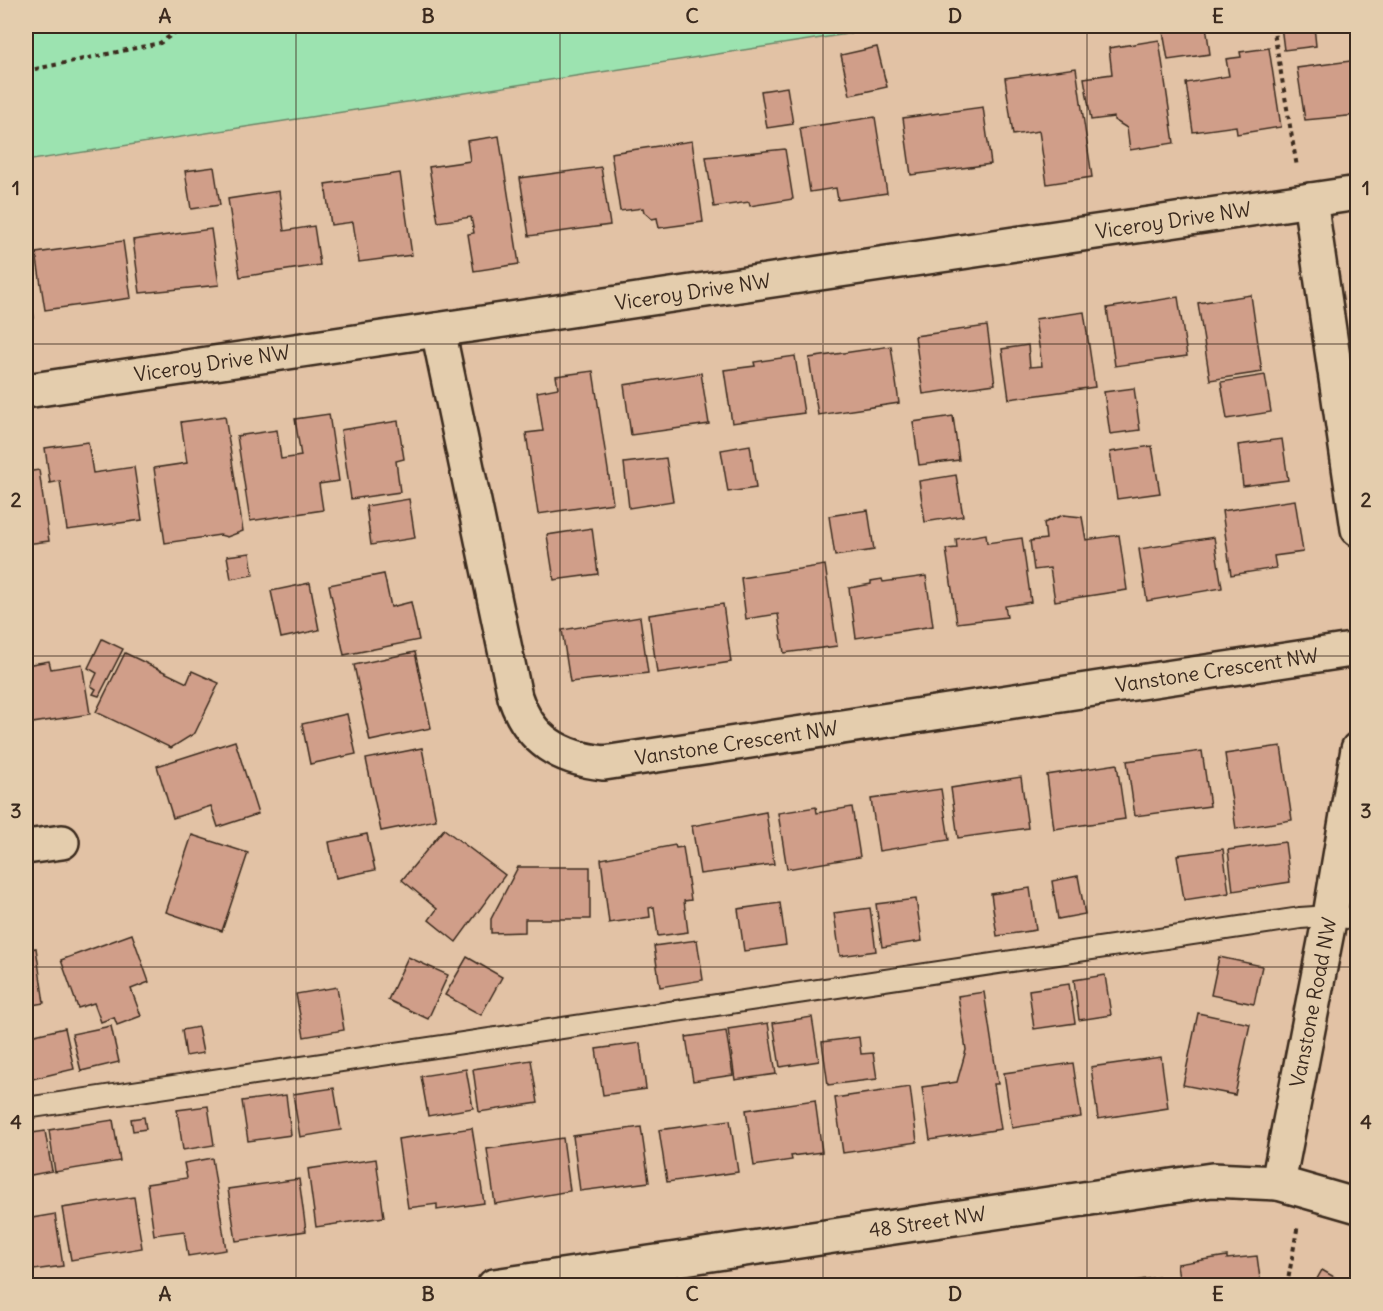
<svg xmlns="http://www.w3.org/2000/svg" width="1383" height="1311" font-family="Delius,sans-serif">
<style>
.green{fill:#9ce3b0;stroke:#6c8667;stroke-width:1.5}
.building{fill:#d09e89;stroke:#3b2a1e;stroke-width:1.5}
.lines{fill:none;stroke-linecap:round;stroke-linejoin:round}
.lane-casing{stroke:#3b2a1e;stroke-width:24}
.street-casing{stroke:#3b2a1e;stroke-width:38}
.path{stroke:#3b2a1e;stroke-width:4;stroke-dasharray:4.5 4.5;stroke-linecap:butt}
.lane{stroke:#e4cdad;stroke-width:20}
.street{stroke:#e4cdad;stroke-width:33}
.grid{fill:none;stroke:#3b2a1e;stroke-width:1.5;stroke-opacity:0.55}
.labels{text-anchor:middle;stroke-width:4.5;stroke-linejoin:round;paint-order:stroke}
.street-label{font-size:20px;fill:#3b2a1e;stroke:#e4cdad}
.neatline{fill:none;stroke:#3b2a1e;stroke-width:2}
.grid-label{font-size:20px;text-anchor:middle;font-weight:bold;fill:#3b2a1e}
</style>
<rect width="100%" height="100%" fill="#e2c2a5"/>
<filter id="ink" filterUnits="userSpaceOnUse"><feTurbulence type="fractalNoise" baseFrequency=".0167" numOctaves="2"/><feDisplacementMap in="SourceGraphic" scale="12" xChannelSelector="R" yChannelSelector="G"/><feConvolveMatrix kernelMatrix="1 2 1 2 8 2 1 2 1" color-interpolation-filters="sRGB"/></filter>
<g filter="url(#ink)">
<polygon class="green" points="26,26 899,26 26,161"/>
<g class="building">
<polygon points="1162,26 1206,26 1210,54 1168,60"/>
<polygon points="1281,26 1314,26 1316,46 1284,50"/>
<polygon points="1159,40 1174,143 1130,150 1127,128 1114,120 1114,117 1091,120 1084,78 1112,74 1109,48"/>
<polygon points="877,47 887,87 850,95 841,55"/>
<polygon points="1269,48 1281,127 1237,134 1236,126 1193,132 1186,83 1229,76 1226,59 1241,57 1240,52"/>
<polygon points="1358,60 1358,115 1305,120 1297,68"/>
<polygon points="1076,68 1092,177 1047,184 1039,131 1013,135 1005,78"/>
<polygon points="787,87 793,124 767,128 761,91"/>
<polygon points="983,107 991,164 911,175 903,118"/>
<polygon points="875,117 887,193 838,200 836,188 810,192 800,128"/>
<polygon points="499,136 519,264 474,271 468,234 474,233 471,217 438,222 429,167 470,161 467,141"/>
<polygon points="692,141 703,222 659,228 657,218 652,219 644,212 643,208 620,211 611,153"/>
<polygon points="785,149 793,199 750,206 749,202 714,207 706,157"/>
<polygon points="214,167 220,205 191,209 185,171"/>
<polygon points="601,167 610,225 529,236 520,178"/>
<polygon points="400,173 412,255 359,262 353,222 331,225 325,184"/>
<polygon points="279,191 284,231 314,226 320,265 240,277 228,199"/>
<polygon points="211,229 219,285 140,293 133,240"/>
<polygon points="123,241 131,298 45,310 36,253"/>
<polygon points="26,259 34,318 26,319"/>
<polygon points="1251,295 1262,372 1210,380 1198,303"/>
<polygon points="1178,297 1187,356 1115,366 1107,308"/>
<polygon points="1084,312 1095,387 1009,399 1002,349 1028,345 1030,367 1042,366 1035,319"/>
<polygon points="987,326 995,384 923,394 915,336"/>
<polygon points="891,346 899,403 818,415 809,358"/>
<polygon points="795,356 804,413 732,423 724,370 755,366 754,362"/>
<polygon points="593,371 613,503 538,514 526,433 543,431 537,392 558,388 556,376"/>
<polygon points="701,373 709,424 631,435 624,385"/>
<polygon points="1265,375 1271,412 1227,419 1221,382"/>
<polygon points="1134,388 1140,430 1110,434 1104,392"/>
<polygon points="329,414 339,481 319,484 323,510 250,521 237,436 277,430 281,459 301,456 295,419"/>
<polygon points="225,416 243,531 227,537 220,535 165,543 154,468 187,463 181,422"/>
<polygon points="953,416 959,460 919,465 913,422"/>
<polygon points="398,421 404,459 396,461 400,492 351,499 341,430"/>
<polygon points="1282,439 1288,480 1243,486 1238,445"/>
<polygon points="88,442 93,473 134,467 142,520 67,530 60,481 50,483 45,448"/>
<polygon points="750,445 756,488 728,492 721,450"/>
<polygon points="1152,446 1160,493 1117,499 1110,452"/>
<polygon points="666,458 673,501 629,508 624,463"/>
<polygon points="39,470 49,541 26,544 26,472"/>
<polygon points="956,475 963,516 925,522 919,481"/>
<polygon points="409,499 415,538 371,545 366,506"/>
<polygon points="1295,500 1303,552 1274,556 1276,568 1231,575 1222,511"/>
<polygon points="868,510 874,550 835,556 829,516"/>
<polygon points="1063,515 1082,517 1086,540 1119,535 1127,590 1055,601 1050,568 1034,570 1030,541 1046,539 1044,523"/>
<polygon points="592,528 598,574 554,580 547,535"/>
<polygon points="986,534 987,543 1022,538 1031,602 1005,606 1007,617 957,623 946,549 957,548 956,539"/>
<polygon points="1214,537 1222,588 1147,601 1139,549"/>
<polygon points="250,553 253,575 231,579 227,556"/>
<polygon points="825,565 837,646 784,653 778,614 746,619 741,578"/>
<polygon points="384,574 391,607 411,602 419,640 344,655 329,585"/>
<polygon points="926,576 933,626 856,638 849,588 871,584 871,581 882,579 883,582"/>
<polygon points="310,583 319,630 281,638 271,591"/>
<polygon points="723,604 731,662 657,673 649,615"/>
<polygon points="640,617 648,673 570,682 562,630"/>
<polygon points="102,639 123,649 99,696 93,694 96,689 91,686 97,673 88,668"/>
<polygon points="415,652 431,728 370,741 354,665"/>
<polygon points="125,653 187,683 192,671 219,683 195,733 171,748 96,712"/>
<polygon points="49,661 51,669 82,664 90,714 26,724 26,665"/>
<polygon points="347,714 356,754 310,764 302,724"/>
<polygon points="235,741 258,814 218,827 211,806 173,818 157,766"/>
<polygon points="1281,746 1292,820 1236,829 1225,754"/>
<polygon points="422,748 436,820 381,831 366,759"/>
<polygon points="1202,751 1210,806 1135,816 1127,761"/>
<polygon points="1117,764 1125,819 1054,829 1047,775"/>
<polygon points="1021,777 1028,828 958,838 951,788"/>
<polygon points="941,789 949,840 879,851 871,799"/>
<polygon points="816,807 817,813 852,807 860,857 787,869 778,813"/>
<polygon points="766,812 774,864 700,874 692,826"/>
<polygon points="444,829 505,875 456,942 429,920 437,909 402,880"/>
<polygon points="367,834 375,870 336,878 329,842"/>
<polygon points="192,835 248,853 222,931 166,912"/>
<polygon points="1285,842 1290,882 1233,891 1228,850"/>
<polygon points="675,845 676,848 683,847 691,900 684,901 688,932 658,936 654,907 649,908 650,917 609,923 601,859"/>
<polygon points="1223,849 1229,893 1184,900 1177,855"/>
<polygon points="518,867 590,867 590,919 525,919 525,932 491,933 491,919"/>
<polygon points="1078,876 1085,914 1058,919 1052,881"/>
<polygon points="1030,888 1036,930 997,936 991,894"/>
<polygon points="916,899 922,941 882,947 876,904"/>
<polygon points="780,903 786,945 744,951 738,909"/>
<polygon points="870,908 876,951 840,956 834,913"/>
<polygon points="132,934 149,982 131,989 141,1016 117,1025 114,1017 101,1022 94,1003 78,1008 61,960"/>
<polygon points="697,940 703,980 660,987 654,946"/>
<polygon points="36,948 44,1003 26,1006 26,950"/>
<polygon points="408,957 448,975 428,1019 388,1000"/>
<polygon points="467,957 502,977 481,1015 445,995"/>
<polygon points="1219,957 1262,966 1254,1004 1211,995"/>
<polygon points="1105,975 1111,1015 1079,1020 1074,980"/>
<polygon points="1069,984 1075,1023 1034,1029 1029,990"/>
<polygon points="337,987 344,1030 304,1037 296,994"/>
<polygon points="984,992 998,1084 994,1084 1001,1129 930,1140 922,1087 957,1082 966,1050 958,996"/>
<polygon points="1198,1013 1250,1024 1235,1095 1183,1085"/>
<polygon points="812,1017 819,1061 780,1067 773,1023"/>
<polygon points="768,1023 776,1074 735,1080 728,1029"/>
<polygon points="111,1026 119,1062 81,1071 72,1034"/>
<polygon points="198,1027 203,1053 186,1056 182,1030"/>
<polygon points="65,1028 74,1069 32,1079 26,1037"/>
<polygon points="726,1031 733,1075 693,1081 686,1037"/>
<polygon points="859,1037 861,1054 873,1053 877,1079 828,1085 822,1042"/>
<polygon points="640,1043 646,1089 603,1095 596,1049"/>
<polygon points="1161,1057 1168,1108 1098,1119 1091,1067"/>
<polygon points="531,1060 538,1103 479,1112 473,1069"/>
<polygon points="1073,1063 1081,1117 1012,1128 1004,1073"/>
<polygon points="466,1069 473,1108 428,1116 421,1076"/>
<polygon points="910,1087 917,1142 843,1153 835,1098"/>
<polygon points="334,1088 341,1130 300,1137 293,1094"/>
<polygon points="286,1095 291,1135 248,1141 242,1101"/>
<polygon points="815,1100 822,1152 791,1156 792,1160 754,1166 746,1110"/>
<polygon points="208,1106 214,1145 183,1150 177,1110"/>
<polygon points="144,1117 146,1129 133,1131 131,1119"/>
<polygon points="113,1120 120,1161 55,1172 49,1130"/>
<polygon points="730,1120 738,1172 667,1182 659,1130"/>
<polygon points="641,1127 649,1182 580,1191 573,1136"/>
<polygon points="472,1128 484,1203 437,1210 437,1204 408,1208 398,1139"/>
<polygon points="45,1131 52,1171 26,1176 26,1134"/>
<polygon points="563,1138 570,1191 495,1204 487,1149"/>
<polygon points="212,1158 226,1250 188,1256 184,1231 154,1235 147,1184 187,1178 184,1163"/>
<polygon points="376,1159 384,1217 316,1227 308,1169"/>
<polygon points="299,1179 306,1231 236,1241 228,1189"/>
<polygon points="134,1197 142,1248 71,1260 62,1208"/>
<polygon points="55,1214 63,1266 26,1271 26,1215 26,1219"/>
<polygon points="1227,1256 1227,1259 1257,1256 1261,1286 1180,1286 1177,1264"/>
<polygon points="1322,1270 1346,1284 1347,1281 1354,1286 1313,1286"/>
<polygon points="1159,1277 1160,1286 1101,1286"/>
</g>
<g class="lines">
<g class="lane-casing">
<polyline id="lane" points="26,1108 1300,918 1330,916 1358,919"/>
</g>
<g class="street-casing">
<g id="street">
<polyline points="1310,200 1358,529"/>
<path id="s1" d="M 438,330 L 515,697 C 530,741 560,758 604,763 L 1358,649"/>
<path id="s2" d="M 26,391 L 1358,193"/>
<polyline points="26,847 62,842"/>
<path id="s3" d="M 1278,1183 L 1330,916 L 1358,749"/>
<path id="s4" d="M 494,1286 L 1212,1180 L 1278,1183 L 1358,1206"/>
</g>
</g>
<g class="path">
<polyline points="1273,26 1297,167"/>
<polyline points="26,71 160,43 184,26"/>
<polyline points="1287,1286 1298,1224"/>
</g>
<use href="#lane" class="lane"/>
<use href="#street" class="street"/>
</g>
</g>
<path class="grid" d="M 296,26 L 296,1286M 560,26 L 560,1286M 823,26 L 823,1286M 1087,26 L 1087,1286M 26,344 L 1358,344M 26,656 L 1358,656M 26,967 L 1358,967"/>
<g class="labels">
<g class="street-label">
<text dy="7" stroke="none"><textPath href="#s2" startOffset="1160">Viceroy Drive NW</textPath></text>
<text dy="7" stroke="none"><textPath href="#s2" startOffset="674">Viceroy Drive NW</textPath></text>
<text dy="7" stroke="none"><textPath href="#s2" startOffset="188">Viceroy Drive NW</textPath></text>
<text dy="7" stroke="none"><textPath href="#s1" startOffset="1113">Vanstone Crescent NW</textPath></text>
<text dy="7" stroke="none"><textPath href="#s1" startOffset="627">Vanstone Crescent NW</textPath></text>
<text dy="7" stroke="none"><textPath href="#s3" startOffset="184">Vanstone Road NW</textPath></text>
<text dy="7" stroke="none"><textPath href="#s4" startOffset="438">48 Street NW</textPath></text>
</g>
</g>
<rect width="1383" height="1311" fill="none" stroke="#e4cdad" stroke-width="66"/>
<rect x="33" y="33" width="1317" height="1245" class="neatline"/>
<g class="grid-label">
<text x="165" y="23">A</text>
<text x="428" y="23">B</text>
<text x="692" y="23">C</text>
<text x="955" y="23">D</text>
<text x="1218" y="23">E</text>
<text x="16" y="195">1</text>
<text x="1366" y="195">1</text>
<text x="16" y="507">2</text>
<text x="1366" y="507">2</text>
<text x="16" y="818">3</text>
<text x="1366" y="818">3</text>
<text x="16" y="1129">4</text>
<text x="1366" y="1129">4</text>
<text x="165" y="1301">A</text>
<text x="428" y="1301">B</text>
<text x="692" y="1301">C</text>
<text x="955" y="1301">D</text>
<text x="1218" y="1301">E</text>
</g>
</svg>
